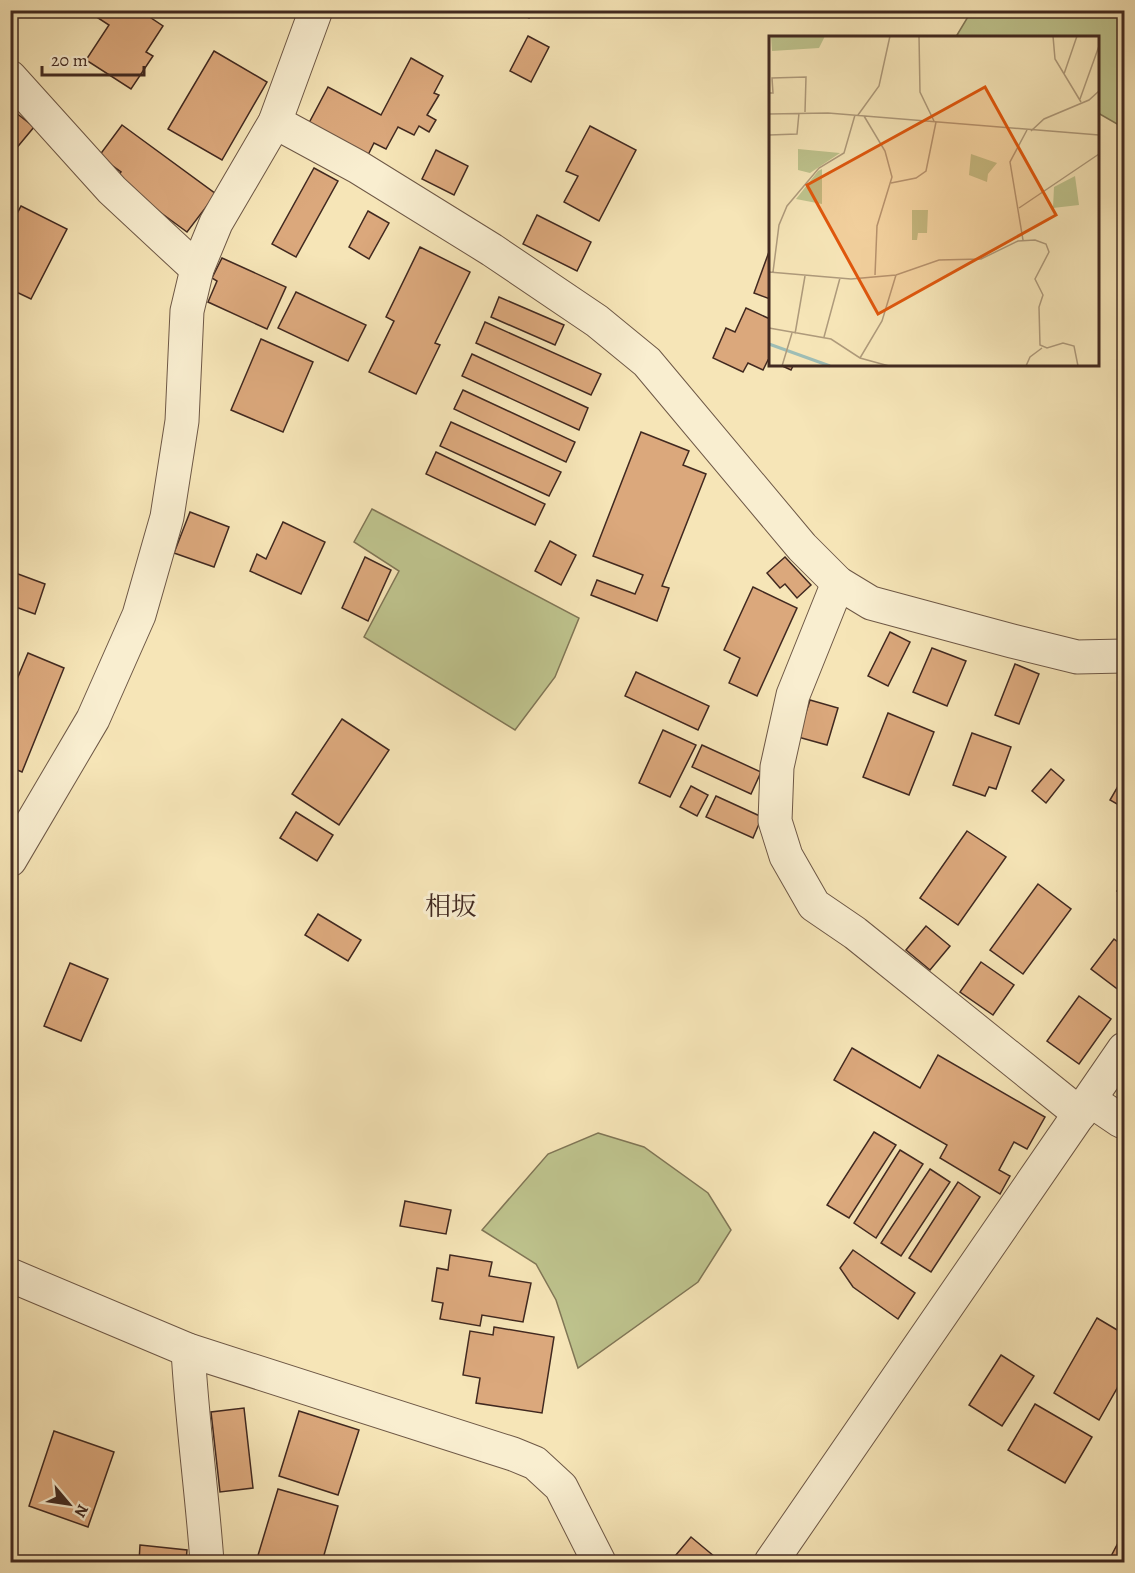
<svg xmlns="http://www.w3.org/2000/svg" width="1135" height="1573" font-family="Alegreya,'Noto Serif JP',serif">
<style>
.green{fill:#bec38d;stroke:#807656;stroke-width:1.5}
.building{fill:#dba87c;stroke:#412920;stroke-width:1.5}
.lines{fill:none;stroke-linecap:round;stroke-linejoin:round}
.minor-casing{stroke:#6e5846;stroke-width:35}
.minor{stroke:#f9eed0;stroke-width:33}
.labels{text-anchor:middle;stroke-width:6;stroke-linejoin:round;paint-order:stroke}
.quarter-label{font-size:26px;fill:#412920;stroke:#f9eed0}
.inset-river{fill:none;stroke:#9ebdb5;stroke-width:3}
.inset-road{fill:none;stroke:#ae9a7b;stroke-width:1.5}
.view{fill:#e0570d;fill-opacity:0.15;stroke:#e0570d;stroke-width:3}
.inset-edge{fill:none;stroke:#412920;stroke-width:3}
</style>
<rect width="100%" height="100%" fill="#f6e5b7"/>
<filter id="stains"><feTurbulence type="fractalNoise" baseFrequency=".00333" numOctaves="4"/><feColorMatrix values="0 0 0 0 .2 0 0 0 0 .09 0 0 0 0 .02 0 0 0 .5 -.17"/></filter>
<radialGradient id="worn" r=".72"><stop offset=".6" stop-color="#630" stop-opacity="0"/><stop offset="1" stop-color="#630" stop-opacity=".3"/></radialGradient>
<g class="green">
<polygon points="972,10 1124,11 1124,128 1098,113 1098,38 961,37 957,35"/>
<polygon points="372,509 579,618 555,677 515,730 364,637 399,571 354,542"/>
<polygon points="598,1133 644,1147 708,1193 731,1230 698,1282 578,1368 556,1300 536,1264 482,1230 548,1154"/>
</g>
<g class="building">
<polygon points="99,10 139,10 163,26 146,52 153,56 131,89 86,60 109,25 95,16"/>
<polygon points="514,10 533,10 529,18"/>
<polygon points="528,36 549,47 531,82 510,71"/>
<polygon points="214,51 267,82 222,160 168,129"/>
<polygon points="411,58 443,76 434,93 439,95 427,115 436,120 429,132 419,126 414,135 398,127 386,149 374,143 368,155 309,123 328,87 381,115"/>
<polygon points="15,112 34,127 10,156 10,117"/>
<polygon points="122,125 216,194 187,232 115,179 121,172 99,156"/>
<polygon points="590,126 636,150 599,221 564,202 578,176 566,171"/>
<polygon points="436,150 468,166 454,195 422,179"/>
<polygon points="314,168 338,181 296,257 272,244"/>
<polygon points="21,206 67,229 31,299 10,289 10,227"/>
<polygon points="368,211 389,223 369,259 349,247"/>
<polygon points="537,215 591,242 577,271 523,244"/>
<polygon points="420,247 470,272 435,343 440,345 416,394 369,372 394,321 386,317"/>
<polygon points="770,249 770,299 754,293"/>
<polygon points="222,258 286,287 267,329 208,302 217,281 212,278"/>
<polygon points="296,292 366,325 348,361 278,328"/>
<polygon points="499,297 564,325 555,345 491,317"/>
<polygon points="746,308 770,319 770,361 768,360 763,370 748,363 743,372 713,358 726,328 735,332"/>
<polygon points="485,322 601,374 591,395 476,343"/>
<polygon points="261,339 313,362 283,432 231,410"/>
<polygon points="472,354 588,408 579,430 462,376"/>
<polygon points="778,364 794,364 791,370"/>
<polygon points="463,390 575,442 566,462 454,409"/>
<polygon points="451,422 561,472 549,496 440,446"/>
<polygon points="641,432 689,451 683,465 706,474 662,586 669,588 657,621 591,595 597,580 635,594 643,575 593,556"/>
<polygon points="436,452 545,504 535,525 426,474"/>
<polygon points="190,512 229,527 214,567 174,553"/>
<polygon points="283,522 325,542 301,594 250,571 257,554 266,559"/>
<polygon points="550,541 576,555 561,585 535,571"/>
<polygon points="365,557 391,570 368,621 342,608"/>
<polygon points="785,557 811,585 797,598 785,584 780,588 767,573"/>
<polygon points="10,571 45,584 35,614 10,605"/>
<polygon points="753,587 797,608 757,696 729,683 740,658 724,650"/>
<polygon points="890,632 910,642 888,686 868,676"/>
<polygon points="932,648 966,661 947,706 913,692"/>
<polygon points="28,653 64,668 22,772 10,767 10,696"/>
<polygon points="1015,664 1039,674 1019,724 995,715"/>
<polygon points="636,672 709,706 698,730 625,696"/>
<polygon points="810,700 838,708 827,745 798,737"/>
<polygon points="888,713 934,732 909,795 863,777"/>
<polygon points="342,719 389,750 339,825 292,794"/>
<polygon points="663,730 696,745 670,797 639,783"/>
<polygon points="972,733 1011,747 996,789 989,787 985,796 953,785"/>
<polygon points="702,745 761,772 751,794 692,767"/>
<polygon points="1051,769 1064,780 1046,803 1032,791"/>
<polygon points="1121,781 1124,783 1124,808 1110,800"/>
<polygon points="691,786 708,795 697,816 680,807"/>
<polygon points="716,796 762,817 753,838 706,817"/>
<polygon points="296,812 333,835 317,861 280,838"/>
<polygon points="967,831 1006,857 958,925 920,898"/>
<polygon points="1124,880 1124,896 1117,891"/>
<polygon points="1038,884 1071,909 1023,974 990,950"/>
<polygon points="318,914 361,940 348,961 305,935"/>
<polygon points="926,926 950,946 930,970 906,950"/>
<polygon points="1114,939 1124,947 1124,994 1091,969"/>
<polygon points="981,962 1014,985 993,1015 960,992"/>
<polygon points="70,963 108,979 81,1041 44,1026"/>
<polygon points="1079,996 1111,1019 1079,1064 1047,1041"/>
<polygon points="852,1048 920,1088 938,1055 1045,1117 1027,1149 1014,1142 999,1170 1010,1176 1000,1194 940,1158 947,1145 834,1080"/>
<polygon points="874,1132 896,1145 849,1218 827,1205"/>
<polygon points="900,1150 923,1164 876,1238 854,1223"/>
<polygon points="930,1169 950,1182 901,1256 881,1243"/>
<polygon points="958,1182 980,1197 931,1272 909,1258"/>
<polygon points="405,1201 451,1210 446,1234 400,1226"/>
<polygon points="853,1250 915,1293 898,1319 853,1287 840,1268"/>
<polygon points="450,1255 492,1262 489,1276 531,1283 523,1322 482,1315 480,1326 440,1319 443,1303 432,1301 437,1268 448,1270"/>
<polygon points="1097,1318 1124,1334 1124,1376 1099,1420 1054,1393"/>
<polygon points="494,1327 554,1337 542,1413 476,1403 480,1378 463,1375 470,1331 493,1335"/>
<polygon points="1001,1355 1034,1376 1002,1426 969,1405"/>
<polygon points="1035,1404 1092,1437 1065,1483 1008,1450"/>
<polygon points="244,1408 253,1488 220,1492 211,1412"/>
<polygon points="299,1411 359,1430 338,1495 279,1476"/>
<polygon points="54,1431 114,1452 88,1527 29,1506"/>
<polygon points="278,1489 338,1506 322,1562 256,1562"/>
<polygon points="691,1537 721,1562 670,1562"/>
<polygon points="1119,1541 1124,1544 1124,1562 1108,1562"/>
<polygon points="140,1545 187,1550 186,1562 139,1562"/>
</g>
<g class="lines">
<g class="minor-casing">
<g id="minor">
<polyline points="10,77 112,190 197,269"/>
<polyline points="275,122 358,167 492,250 597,321 647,362 802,547 838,583 871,603 1012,641 1077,657 1124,656"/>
<polyline points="838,583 793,695 777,767 775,821 786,856 814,905 855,933 1080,1114"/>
<polyline points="10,860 93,719 139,615 167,517 182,421 187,311 197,269 216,223 275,122 316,10"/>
<polyline points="1090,1100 1121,1121 1124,1121"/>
<polyline points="10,1275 188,1350 513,1454 535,1463 561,1487 599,1562"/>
<path d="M 188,1350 C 192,1421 202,1492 207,1562"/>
<polyline points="771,1562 1124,1049"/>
</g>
</g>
<use href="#minor" class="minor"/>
</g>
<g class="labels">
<g class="quarter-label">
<text x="451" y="915">相坂</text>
</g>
</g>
<g transform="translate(769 36)">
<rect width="330" height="330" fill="#f6e5b7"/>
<path d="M 2,0 L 56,0 L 50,12 L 3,15 ZM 29,113 L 71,117 L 41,137 L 29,134 ZM 202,118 L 228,127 L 219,138 L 218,146 L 200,139 ZM 53,133 L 53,168 L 27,163 L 49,135 ZM 306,140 L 310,169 L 284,172 L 285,151 ZM 143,174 L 159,174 L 158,197 L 149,197 L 148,204 L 143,204 Z" fill="#bec38d"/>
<path class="inset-river" d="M 0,308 L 61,330"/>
<path class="inset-road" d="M 150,0 L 151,56 L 165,85M 284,0 L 286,23 L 312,66M 295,38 L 308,0M 0,57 L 4,57 L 3,42 L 37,41 L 36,76M 311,63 L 330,10M 0,78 L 59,77 L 330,99M 89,79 L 110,50 L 121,0M 95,80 L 116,115 L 123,141 L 108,190 L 106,239M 262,95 L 275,83 L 320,64 L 330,55M 0,99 L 28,98 L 30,77M 122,147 L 147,142 L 157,135 L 167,86M 250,172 L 330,118M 254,204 L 241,126 L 258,94M 0,236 L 82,243 L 127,239 L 170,224 L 212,223 L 249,205 L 266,204 L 277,208 L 280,216 L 266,243 L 274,259 L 270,271 L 271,309 L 278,312 L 294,307 L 305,310 L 309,330M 4,236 L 10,189 L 18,170 L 50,132 L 75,117 L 86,79M 0,292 L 62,303 L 91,322 L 120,330M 26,298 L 36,240M 55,301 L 71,242M 91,322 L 113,285 L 127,239M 13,330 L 23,297M 257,330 L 261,321 L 273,312"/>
<path class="view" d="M 216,51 L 287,179 L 109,278 L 38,149 Z"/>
<rect width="330" height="330" class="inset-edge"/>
</g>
<rect width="1135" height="1573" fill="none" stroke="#f6e5b7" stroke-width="36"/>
<rect x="12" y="12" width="1111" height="1549" fill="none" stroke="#412920" stroke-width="3"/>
<rect x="18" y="18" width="1099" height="1537" fill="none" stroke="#412920" stroke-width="1.5"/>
<g transform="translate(69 1504) rotate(119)" stroke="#f9eed0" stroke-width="4.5" paint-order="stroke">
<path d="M0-4.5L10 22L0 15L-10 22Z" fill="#412920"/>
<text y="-9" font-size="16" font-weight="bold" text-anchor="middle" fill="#412920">N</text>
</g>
<path d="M42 66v9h102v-9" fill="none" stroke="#412920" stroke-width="3"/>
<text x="51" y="66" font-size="18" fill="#412920" stroke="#f9eed0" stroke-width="4.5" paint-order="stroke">20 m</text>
<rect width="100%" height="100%" filter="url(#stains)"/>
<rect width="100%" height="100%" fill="url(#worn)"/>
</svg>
